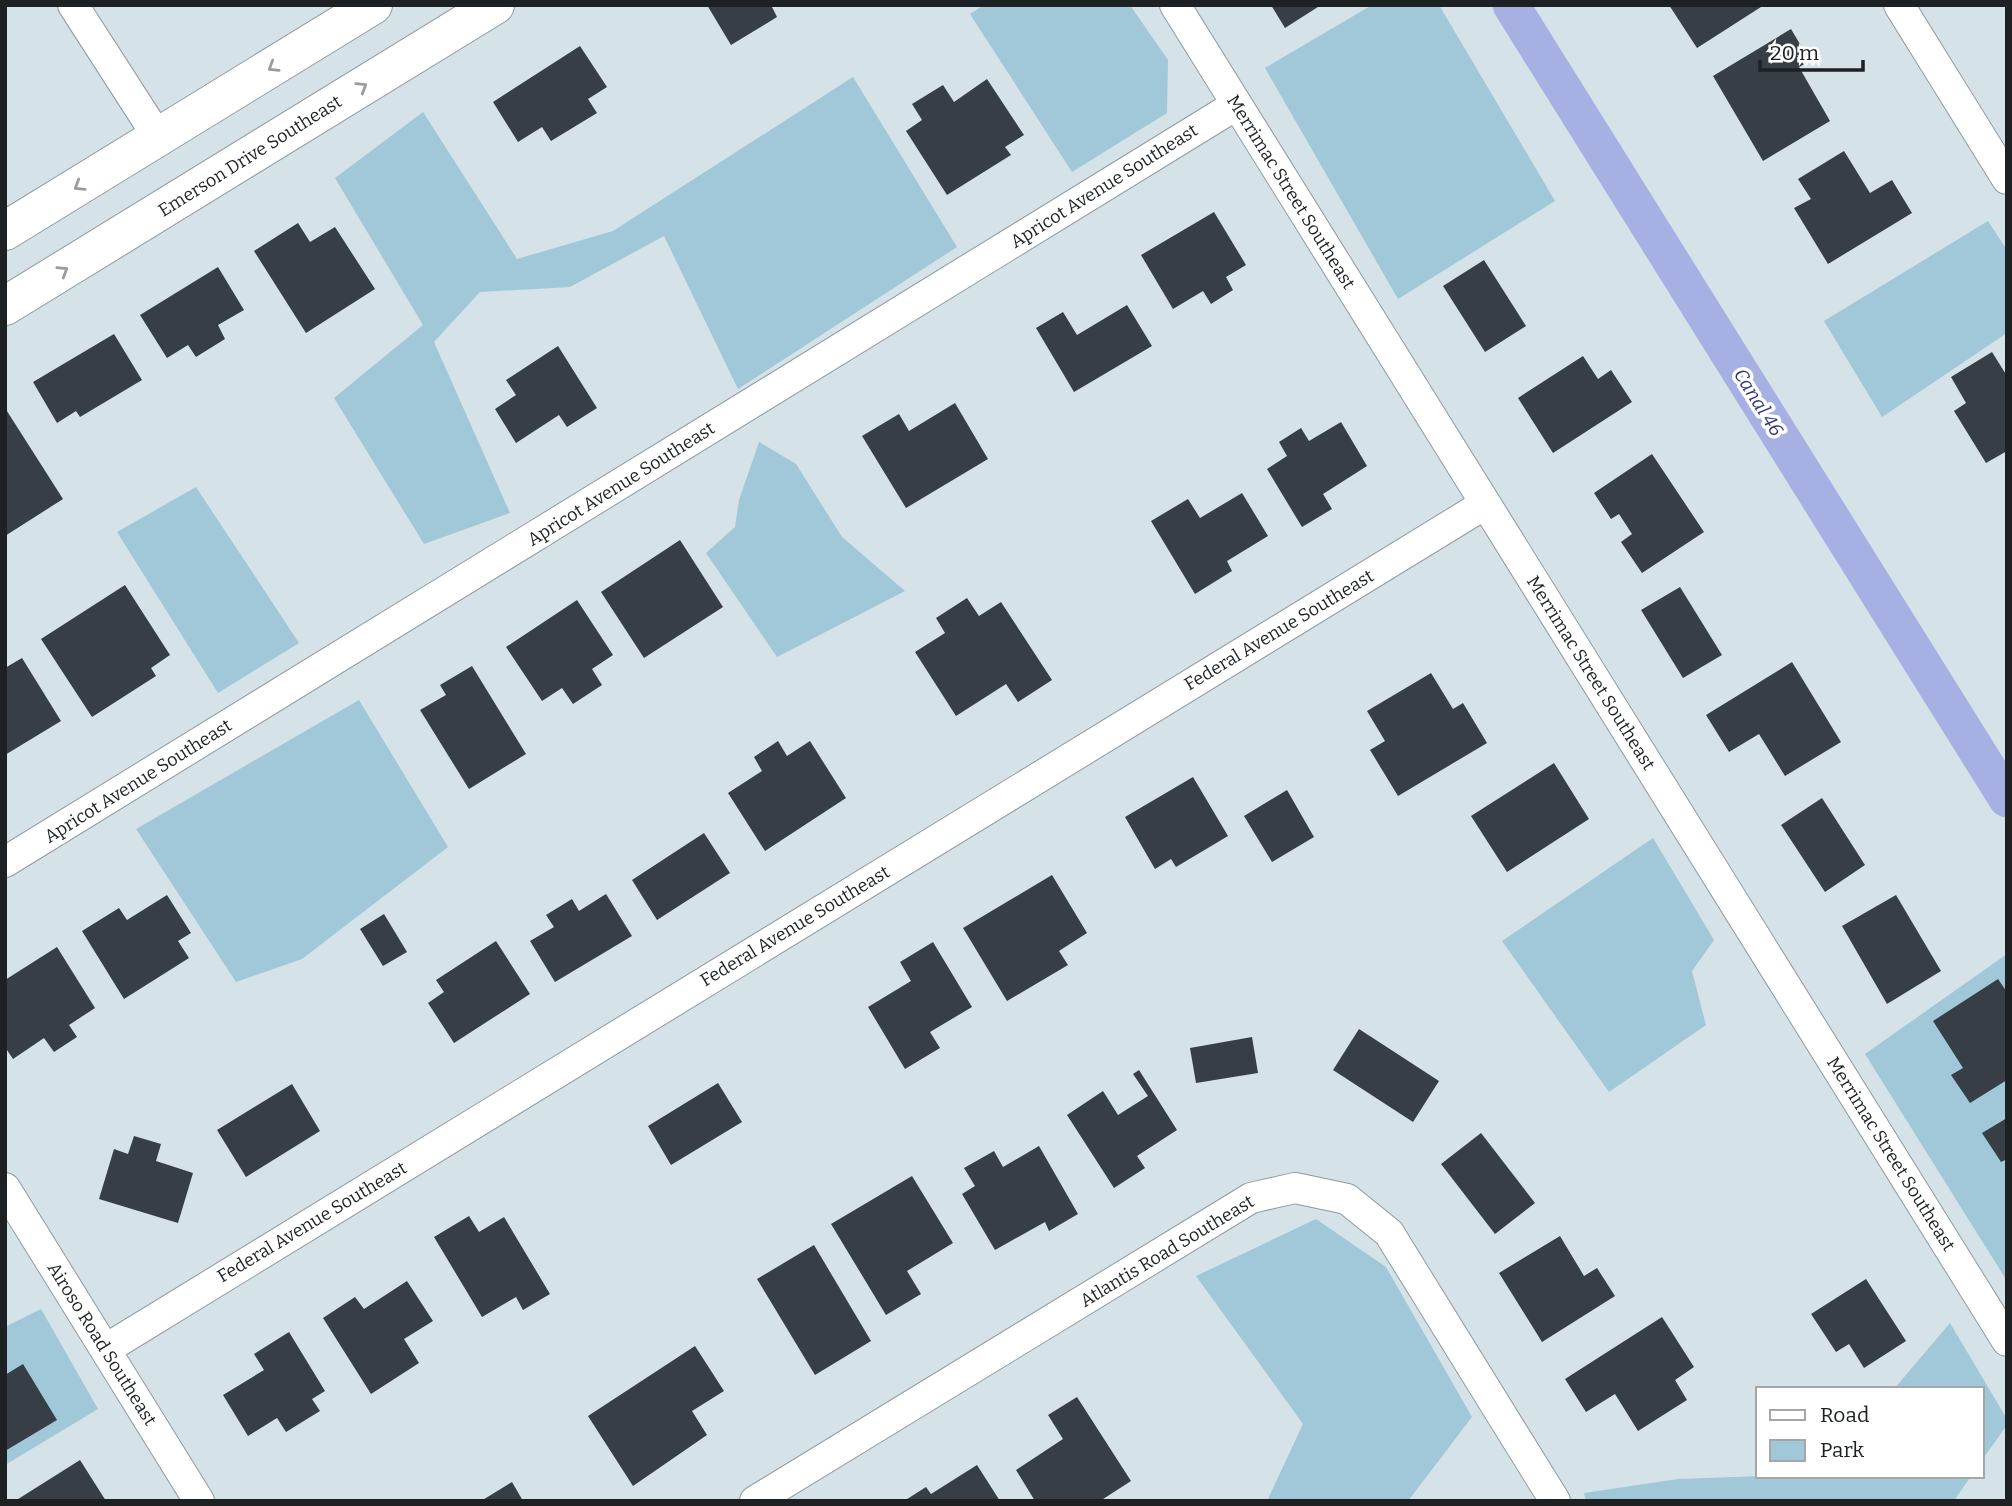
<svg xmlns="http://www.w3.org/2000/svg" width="2012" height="1506" font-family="Bitter,serif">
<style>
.green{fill:#a0c8d9}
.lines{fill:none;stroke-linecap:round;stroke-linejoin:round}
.canal{stroke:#a7b0e3;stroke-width:37}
.building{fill:#373e46}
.minor-casing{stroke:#8e9aa0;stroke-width:32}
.tertiary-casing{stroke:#8e9aa0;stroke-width:40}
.minor{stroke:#fff;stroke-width:30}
.tertiary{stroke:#fff;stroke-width:38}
.oneway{stroke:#999b9c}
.labels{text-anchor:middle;stroke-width:7;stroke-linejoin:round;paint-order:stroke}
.street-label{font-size:18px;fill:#1d2123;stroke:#fff}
.water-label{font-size:19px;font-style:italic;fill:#303572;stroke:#fff}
</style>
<rect width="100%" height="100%" fill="#d5e2e8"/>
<g class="green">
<polygon points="984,5 1130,5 1168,60 1167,113 1072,172 970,14"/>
<polygon points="1372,5 1439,5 1555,201 1398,299 1265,68"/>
<polygon points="853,77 957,247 738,389 664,236 570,287 480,292 434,342 510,513 424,544 334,398 423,325 335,178 423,112 517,259 613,231"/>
<polygon points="1988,221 2007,250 2007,333 1882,417 1824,321"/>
<polygon points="759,442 796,464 842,537 905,591 777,657 706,553 735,527 739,500"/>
<polygon points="196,487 299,643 218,693 117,532"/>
<polygon points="359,700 448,847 302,959 236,982 136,829"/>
<polygon points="1653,838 1714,940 1692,971 1706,1025 1609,1092 1502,941"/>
<polygon points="2007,954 2007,1281 1865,1054"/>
<polygon points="1316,1219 1386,1267 1472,1417 1408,1501 1267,1501 1303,1424 1196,1276"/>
<polygon points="41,1309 98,1409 5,1465 5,1327"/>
<polygon points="1950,1323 2007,1419 2007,1425 1982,1460 1982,1389 1894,1389"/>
<polygon points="1761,1476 1971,1476 1954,1501 1586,1501 1584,1493 1678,1479"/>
</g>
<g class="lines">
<polyline class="canal" points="1511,5 2007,799"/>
</g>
<g class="building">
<polygon points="707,5 771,5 777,17 731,45"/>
<polygon points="1271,5 1321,5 1285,28"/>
<polygon points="1669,5 1759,5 1761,7 1697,48"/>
<polygon points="1791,29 1810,61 1799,67 1830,121 1763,161 1713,76"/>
<polygon points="580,46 607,87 588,99 597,113 551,141 542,127 518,142 493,102"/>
<polygon points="987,79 1024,135 1005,147 1011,155 947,195 906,131 922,120 912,104 943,85 954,102"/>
<polygon points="1844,151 1870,193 1892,180 1912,213 1828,264 1794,208 1811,199 1798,179"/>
<polygon points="1214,212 1246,265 1226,277 1233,290 1211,304 1203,291 1173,309 1141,255"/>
<polygon points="298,223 310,242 335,227 375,289 306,333 254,251"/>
<polygon points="1484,260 1526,326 1485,352 1443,286"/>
<polygon points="218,267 244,310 218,325 225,339 196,357 188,345 167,358 140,315"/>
<polygon points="1127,305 1152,346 1074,392 1036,328 1063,312 1077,335"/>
<polygon points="114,334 142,380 80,417 76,411 57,423 33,382"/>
<polygon points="558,346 597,408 567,427 559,415 516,443 495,409 516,395 506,380"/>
<polygon points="1992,352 2007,376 2007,451 1986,463 1954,411 1966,403 1951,377"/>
<polygon points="1583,356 1598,379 1611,370 1632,402 1553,453 1518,398"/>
<polygon points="955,403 988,459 906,508 862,436 899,414 909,431"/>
<polygon points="5,408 63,499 5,536"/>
<polygon points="1341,422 1367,466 1323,494 1332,509 1302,527 1267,469 1287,456 1279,442 1301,428 1309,441"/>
<polygon points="1652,454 1704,532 1642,573 1621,542 1632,534 1619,514 1611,519 1594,493"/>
<polygon points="1242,493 1268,536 1227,561 1232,571 1195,594 1151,521 1188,499 1200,518"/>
<polygon points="680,540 723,607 644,658 601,592"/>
<polygon points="125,585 170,655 151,668 156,676 92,717 41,639"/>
<polygon points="1680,587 1722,655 1683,678 1641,610"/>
<polygon points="967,598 979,616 1001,602 1052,680 1018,702 1006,684 956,716 915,652 945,633 936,618"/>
<polygon points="577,600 613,655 592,669 602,685 573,704 562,688 542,701 506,647"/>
<polygon points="22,658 61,721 5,755 5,668"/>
<polygon points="1792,662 1841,742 1785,776 1759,734 1729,752 1706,715"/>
<polygon points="472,666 526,754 469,789 420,710 446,695 440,685"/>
<polygon points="1431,673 1453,709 1463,703 1487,743 1398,796 1370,750 1385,741 1367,711"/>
<polygon points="778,741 787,756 810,741 846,798 765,851 728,793 762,771 754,757"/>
<polygon points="1554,763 1589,819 1507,872 1471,816"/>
<polygon points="1193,777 1228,836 1176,867 1171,859 1155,869 1125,817"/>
<polygon points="1287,790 1314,837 1272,862 1244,816"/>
<polygon points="1822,798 1865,865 1825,892 1781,825"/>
<polygon points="704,833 730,873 657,920 632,880"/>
<polygon points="1052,875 1087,933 1059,951 1068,965 1007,1001 963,928"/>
<polygon points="606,894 632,936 555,982 530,941 554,927 546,915 572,899 579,911"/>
<polygon points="167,895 191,933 178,941 189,958 124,999 82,931 119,908 127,920"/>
<polygon points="1896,895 1941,971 1887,1004 1842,926"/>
<polygon points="384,914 407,952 383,966 360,929"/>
<polygon points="496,941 530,994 454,1043 428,1003 444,992 436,980"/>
<polygon points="933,942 972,1007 930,1032 940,1048 905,1069 868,1007 911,981 900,962"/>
<polygon points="57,947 95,1008 69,1025 77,1037 54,1052 44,1038 13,1059 5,1047 5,980"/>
<polygon points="1998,979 2007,992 2007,1080 1970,1103 1951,1075 1963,1068 1933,1021"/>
<polygon points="1359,1029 1439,1081 1413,1122 1333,1070"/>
<polygon points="1252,1037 1258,1073 1196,1083 1190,1048"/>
<polygon points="1139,1070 1177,1130 1137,1156 1145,1168 1114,1188 1067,1115 1103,1091 1118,1115 1148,1096 1133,1074"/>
<polygon points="718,1083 742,1122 671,1165 648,1126"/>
<polygon points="292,1084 320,1131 246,1177 217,1130"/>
<polygon points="2007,1118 2007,1159 2001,1162 1982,1133"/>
<polygon points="1481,1133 1535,1203 1495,1234 1441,1164"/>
<polygon points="134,1136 161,1144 156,1161 193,1173 178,1223 99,1199 114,1149 128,1154"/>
<polygon points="1039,1146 1078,1214 1049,1231 1045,1222 995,1250 962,1194 975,1186 964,1168 994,1151 1003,1167"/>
<polygon points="912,1176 953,1243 907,1271 921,1294 886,1315 831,1224"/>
<polygon points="469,1216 479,1232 504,1217 550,1294 523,1310 516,1297 482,1317 434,1237"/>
<polygon points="1560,1236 1584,1276 1597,1268 1615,1296 1542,1342 1499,1273"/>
<polygon points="814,1245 871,1341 815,1375 757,1279"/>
<polygon points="1866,1279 1906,1341 1864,1368 1849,1344 1836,1352 1811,1314"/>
<polygon points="407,1281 433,1321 404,1339 419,1363 371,1394 323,1318 355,1297 364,1309"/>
<polygon points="1662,1317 1694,1367 1675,1380 1687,1400 1638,1431 1615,1394 1586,1412 1565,1379"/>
<polygon points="289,1332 325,1391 312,1399 320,1411 286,1432 277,1418 248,1436 223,1395 264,1370 254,1354"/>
<polygon points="695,1346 724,1391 692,1411 707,1435 633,1486 588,1416"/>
<polygon points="23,1364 57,1420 5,1451 5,1375"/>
<polygon points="1077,1397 1131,1481 1100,1501 1035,1501 1016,1470 1063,1439 1048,1415"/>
<polygon points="80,1460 106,1501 15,1501"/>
<polygon points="977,1465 1000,1501 904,1501 926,1487 931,1494"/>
<polygon points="512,1482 523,1501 481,1501"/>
</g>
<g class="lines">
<g class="minor-casing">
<g id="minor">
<polyline points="73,5 158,137"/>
<polyline points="1175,5 2007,1341"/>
<polyline points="1899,5 2007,179"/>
<polyline points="5,862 1236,105"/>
<polyline points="5,1188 199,1501"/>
<polyline points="106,1349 1485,504"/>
<polyline points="755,1501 1251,1198 1295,1188 1347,1199 1389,1233 1555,1501"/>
</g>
</g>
<g class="tertiary-casing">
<g id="tertiary">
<polyline points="5,231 373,5"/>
<polyline points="5,306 495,5"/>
</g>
</g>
<use href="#minor" class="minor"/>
<use href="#tertiary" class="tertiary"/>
</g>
<defs><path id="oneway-chevron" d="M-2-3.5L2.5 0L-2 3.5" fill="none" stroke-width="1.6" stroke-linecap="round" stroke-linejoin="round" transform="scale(1.75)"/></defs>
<g class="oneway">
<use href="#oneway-chevron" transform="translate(273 67) rotate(148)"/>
<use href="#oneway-chevron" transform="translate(362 87) rotate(-32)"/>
<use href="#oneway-chevron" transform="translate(79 186) rotate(148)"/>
<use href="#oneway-chevron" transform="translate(63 271) rotate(-32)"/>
</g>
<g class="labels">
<g class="street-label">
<text transform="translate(250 156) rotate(-32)" y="6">Emerson Drive Southeast</text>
<text transform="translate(1104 186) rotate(-32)" y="6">Apricot Avenue Southeast</text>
<text transform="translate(1291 192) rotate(58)" y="6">Merrimac Street Southeast</text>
<text transform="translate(621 484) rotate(-32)" y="6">Apricot Avenue Southeast</text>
<text transform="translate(1279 630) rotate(-31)" y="6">Federal Avenue Southeast</text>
<text transform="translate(1591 673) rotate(58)" y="6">Merrimac Street Southeast</text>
<text transform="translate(138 781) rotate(-32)" y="6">Apricot Avenue Southeast</text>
<text transform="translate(795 926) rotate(-31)" y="6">Federal Avenue Southeast</text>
<text transform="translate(1891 1154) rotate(58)" y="6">Merrimac Street Southeast</text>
<text transform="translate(312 1222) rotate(-31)" y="6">Federal Avenue Southeast</text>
<text transform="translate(1167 1251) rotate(-31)" y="6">Atlantis Road Southeast</text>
<text transform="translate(102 1344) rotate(58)" y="6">Airoso Road Southeast</text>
</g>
<g class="water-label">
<text transform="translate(1759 402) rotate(58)" y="7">Canal 46</text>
</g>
</g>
<rect width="2012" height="1506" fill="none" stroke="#1d2123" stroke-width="14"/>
<rect x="1756" y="1387" width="228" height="91" fill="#ffffff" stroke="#a5a6a7" stroke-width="2"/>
<rect x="1770" y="1410" width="35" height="10" fill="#ffffff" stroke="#a5a6a7" stroke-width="2"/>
<text x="1820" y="1422" font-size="21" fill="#1d2123">Road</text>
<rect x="1770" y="1440" width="35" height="21" fill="#a0c8d9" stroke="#a5a6a7" stroke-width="2"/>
<text x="1820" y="1457" font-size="21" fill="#1d2123">Park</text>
<path d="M1760 60v10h103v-10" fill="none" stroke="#1d2123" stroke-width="3.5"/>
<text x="1770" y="60" font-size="21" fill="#1d2123" stroke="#ffffff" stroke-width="5" paint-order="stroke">20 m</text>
</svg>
